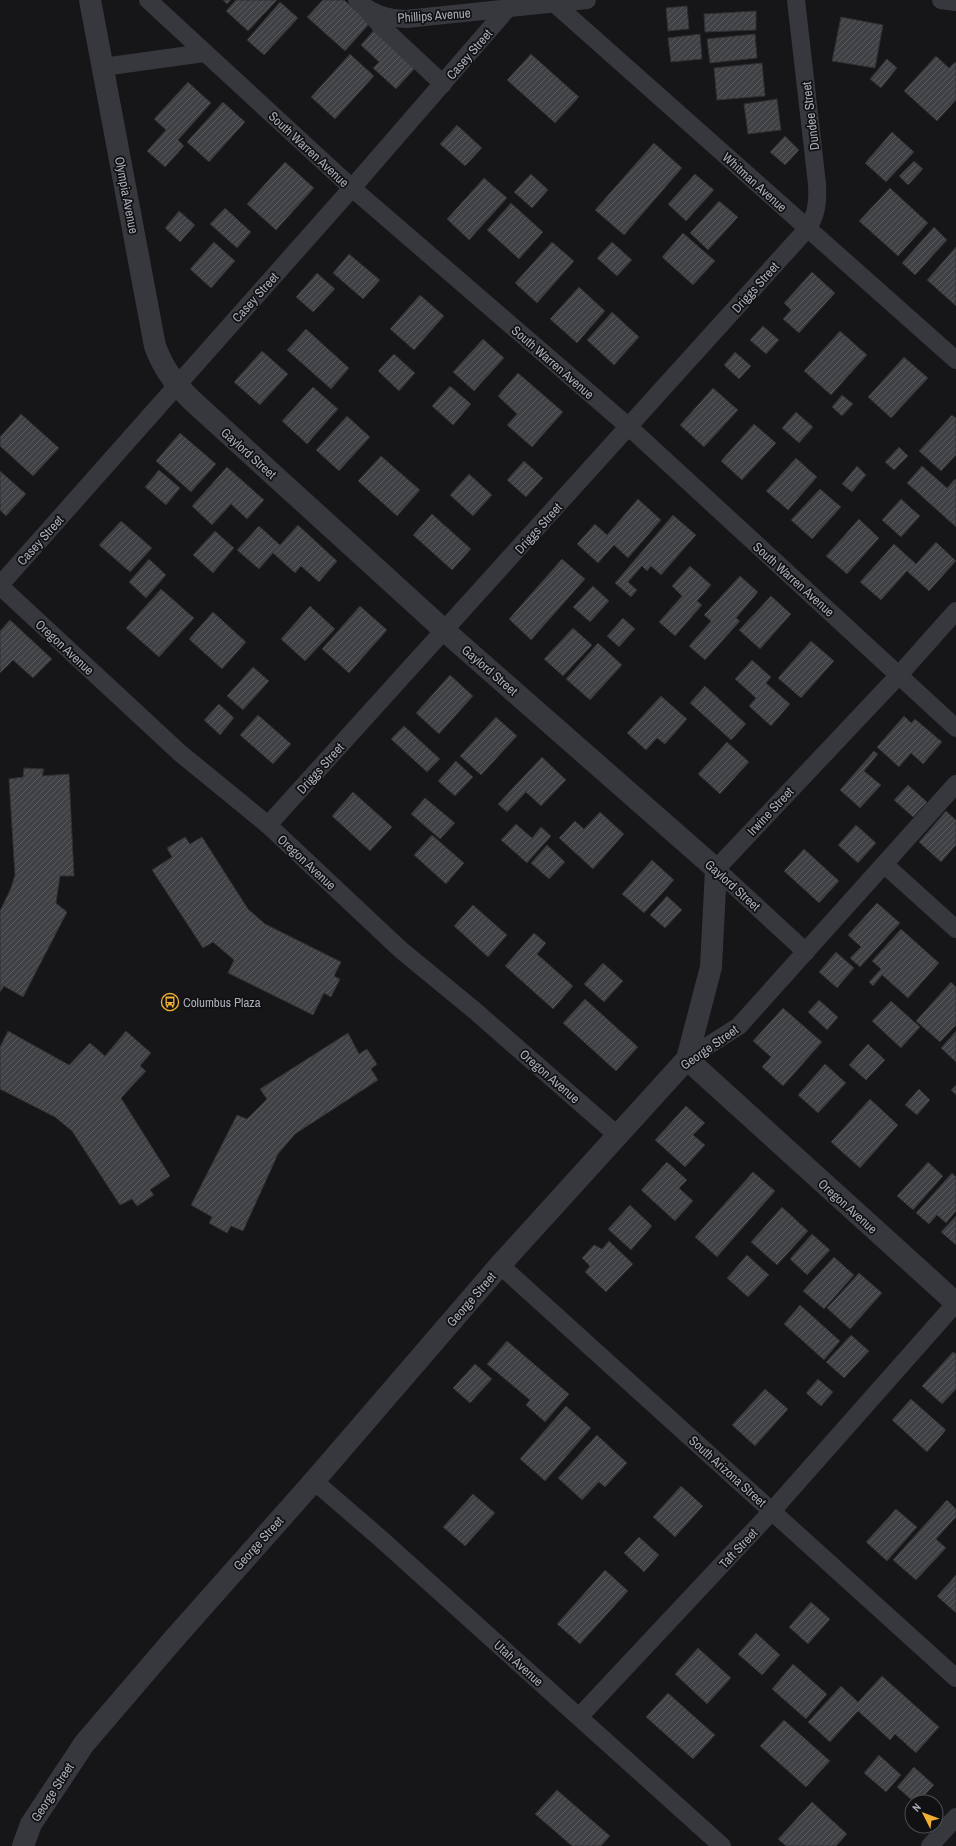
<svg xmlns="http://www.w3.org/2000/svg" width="956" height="1846" font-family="'Archivo Narrow',sans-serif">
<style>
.building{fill:url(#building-hatch);stroke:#303034}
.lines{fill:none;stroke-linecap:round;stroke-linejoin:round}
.minor{stroke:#37383d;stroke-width:18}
.tertiary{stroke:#37383d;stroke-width:22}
.labels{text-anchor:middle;stroke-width:3.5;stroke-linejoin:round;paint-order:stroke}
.street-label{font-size:13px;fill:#a8adb8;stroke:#111113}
.poi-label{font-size:13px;fill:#a8adb8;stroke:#111113;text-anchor:start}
</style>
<defs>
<pattern id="building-hatch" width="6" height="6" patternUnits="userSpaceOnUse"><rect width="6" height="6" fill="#404145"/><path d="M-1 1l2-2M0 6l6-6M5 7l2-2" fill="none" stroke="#595a5e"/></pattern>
</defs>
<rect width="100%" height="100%" fill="#161618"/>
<g class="building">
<polygon points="223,0 231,0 227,4"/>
<polygon points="236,0 277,0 248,31 226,11"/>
<polygon points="323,0 344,0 370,23 345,51 307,17"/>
<polygon points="280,2 298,18 264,55 247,40"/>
<polygon points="687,6 689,29 668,31 666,8"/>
<polygon points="756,11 756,30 705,32 704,14"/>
<polygon points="841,17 883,25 875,68 832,61"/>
<polygon points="374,30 416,67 396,89 373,68 379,62 361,45"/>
<polygon points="700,34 702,59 671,62 668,38"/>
<polygon points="755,34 757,58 710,63 707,39"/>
<polygon points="350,54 374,76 335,119 311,97"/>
<polygon points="531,54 579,97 555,123 507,80"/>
<polygon points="936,56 949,68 955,62 956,63 956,100 937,121 904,91"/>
<polygon points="887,59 897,68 881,88 870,79"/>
<polygon points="762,63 765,96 717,100 714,68"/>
<polygon points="188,82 211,103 178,140 184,146 165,167 147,151 166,130 154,119"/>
<polygon points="777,99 781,130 748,134 744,104"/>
<polygon points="223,102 245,122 209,162 187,142"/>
<polygon points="457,125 482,148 465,166 440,144"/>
<polygon points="892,132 914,152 886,182 865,163"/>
<polygon points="785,136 799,150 785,165 770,152"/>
<polygon points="654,143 682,168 624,235 595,210"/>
<polygon points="914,161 923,169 908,185 899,176"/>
<polygon points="285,162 314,188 276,230 247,204"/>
<polygon points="531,174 548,190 532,208 514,192"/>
<polygon points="695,174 714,190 686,221 668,204"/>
<polygon points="484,178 507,198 469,240 447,219"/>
<polygon points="890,188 928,223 898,256 859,221"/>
<polygon points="719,201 738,217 708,250 690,233"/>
<polygon points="511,203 543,232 519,259 487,230"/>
<polygon points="225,208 251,232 237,248 210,224"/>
<polygon points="179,211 195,225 180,242 165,228"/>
<polygon points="934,227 947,240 915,275 902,263"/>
<polygon points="683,233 715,261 693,285 662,257"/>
<polygon points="214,242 235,261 211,288 190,269"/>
<polygon points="552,242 574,261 537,303 515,283"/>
<polygon points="612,242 632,260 617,276 597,258"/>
<polygon points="956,247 956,306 927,280"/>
<polygon points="349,254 380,280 363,299 333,273"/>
<polygon points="812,272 835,293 799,333 783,319 791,310 784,303"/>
<polygon points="317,273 335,289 313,312 296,297"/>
<polygon points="579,287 605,311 577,343 550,319"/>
<polygon points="420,295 444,316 414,350 390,329"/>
<polygon points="612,312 639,337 614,365 587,340"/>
<polygon points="763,326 779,340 766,354 750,340"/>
<polygon points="306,329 349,368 331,389 287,350"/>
<polygon points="840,331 867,355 831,395 804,371"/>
<polygon points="483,339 504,358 474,391 453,372"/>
<polygon points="262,351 288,374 260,405 234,382"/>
<polygon points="735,352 751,366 739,379 724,365"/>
<polygon points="394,354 415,373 399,391 378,371"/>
<polygon points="904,357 928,378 891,418 868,397"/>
<polygon points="518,373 563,412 532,447 507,425 517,414 498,396"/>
<polygon points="450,386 471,404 453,425 432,406"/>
<polygon points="313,387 338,409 307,444 282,421"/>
<polygon points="713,388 738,410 704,447 680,425"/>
<polygon points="842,395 853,404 842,416 832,407"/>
<polygon points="796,412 813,427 799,443 782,428"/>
<polygon points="21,414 59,448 33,476 0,446 0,437"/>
<polygon points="952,415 956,418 956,455 941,471 919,451"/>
<polygon points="347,416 370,437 339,471 316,450"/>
<polygon points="754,424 776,443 742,480 721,461"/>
<polygon points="180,433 216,464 191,492 156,461"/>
<polygon points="899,447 908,456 894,470 885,462"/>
<polygon points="381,456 420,490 397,516 358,481"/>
<polygon points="796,458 817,477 788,510 766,491"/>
<polygon points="524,461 543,478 526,497 507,480"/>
<polygon points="857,466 866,475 852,492 842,484"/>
<polygon points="922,466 947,488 955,479 956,480 956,527 907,483"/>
<polygon points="227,467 264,500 247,519 231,504 212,525 192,506"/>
<polygon points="159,470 180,488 166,505 145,487"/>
<polygon points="0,471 26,494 6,516 0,510"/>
<polygon points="469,474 492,495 473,516 450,495"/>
<polygon points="820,489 841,507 812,539 791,520"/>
<polygon points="638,499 661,520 628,558 614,545 598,563 577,544 595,524 607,535"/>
<polygon points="901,499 920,516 901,537 882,520"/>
<polygon points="432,514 471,549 452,570 413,535"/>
<polygon points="673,515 696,535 661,575 651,566 647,571 642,566 628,582 637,590 631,597 615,583"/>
<polygon points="859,519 879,538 847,574 826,556"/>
<polygon points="121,521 152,548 130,572 99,545"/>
<polygon points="298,525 337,561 319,582 301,566 295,573 273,553 259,569 237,550 259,526 280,545"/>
<polygon points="215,531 234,548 213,573 193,555"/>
<polygon points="936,542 956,561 929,591 907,571 881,600 860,582 894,544 916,564"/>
<polygon points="149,559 166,575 146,598 129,582"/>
<polygon points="562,559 585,579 531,640 509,619"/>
<polygon points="690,566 711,585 697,601 702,605 675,636 659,622 682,596 672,586"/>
<polygon points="740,576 758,592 736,618 740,621 705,660 689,646 711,621 704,615"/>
<polygon points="593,586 609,601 590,622 573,607"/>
<polygon points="161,589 194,618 159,657 126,628"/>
<polygon points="771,596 791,614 760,649 739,630"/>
<polygon points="310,606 335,629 305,661 281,639"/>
<polygon points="360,606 387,630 349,673 322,649"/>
<polygon points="213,612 246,642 222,669 189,639"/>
<polygon points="623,618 635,629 619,647 607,636"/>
<polygon points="10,620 52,659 33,678 13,660 0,673 0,631"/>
<polygon points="573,628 592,645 563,676 544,659"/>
<polygon points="811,641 834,661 801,698 778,678"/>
<polygon points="598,643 622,665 590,700 566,679"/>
<polygon points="752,660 771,677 766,683 790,704 771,726 749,706 756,698 735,679"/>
<polygon points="253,667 269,681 243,710 227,696"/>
<polygon points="450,675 473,696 439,734 416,713"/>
<polygon points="705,686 746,724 731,740 690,703"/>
<polygon points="661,696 687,719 665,744 657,738 646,750 627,733"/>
<polygon points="219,704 234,718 220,735 204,720"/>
<polygon points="258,715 291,744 273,764 240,735"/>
<polygon points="904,716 911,723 915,719 942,742 923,764 911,753 899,767 877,747"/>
<polygon points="496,717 517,736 481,775 460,756"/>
<polygon points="404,726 440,759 427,772 391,739"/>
<polygon points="727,742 749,762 720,794 698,774"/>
<polygon points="874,751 878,754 864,771 881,785 860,808 840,790"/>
<polygon points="542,757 566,780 541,806 526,792 507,812 498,804"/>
<polygon points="456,761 473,777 455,796 438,781"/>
<polygon points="24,768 44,769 42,776 69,774 74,876 60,876 56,903 67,912 23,997 4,986 0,992 0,911 11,888 15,875 9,779 23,777"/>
<polygon points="908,785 927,802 913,817 894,800"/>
<polygon points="353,792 392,827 370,851 332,816"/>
<polygon points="425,798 455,823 440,839 411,814"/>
<polygon points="946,811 956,820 956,845 941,862 919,842"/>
<polygon points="600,812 624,834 593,869 559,838 575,821 584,829"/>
<polygon points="516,824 532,838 541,827 551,836 527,863 501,840"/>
<polygon points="856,825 876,843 858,863 838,845"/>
<polygon points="432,835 464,863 446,884 414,855"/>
<polygon points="185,837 190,844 202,837 248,909 265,924 341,962 334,976 340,979 331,997 324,993 313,1015 228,973 234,960 213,942 203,948 152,870 172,857 167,848"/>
<polygon points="547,845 565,862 549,879 531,863"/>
<polygon points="804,849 839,881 819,903 784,871"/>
<polygon points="652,860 674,880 644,913 622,894"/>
<polygon points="667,896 682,910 665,928 650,915"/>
<polygon points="877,903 900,923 860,967 850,958 861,947 848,935"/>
<polygon points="473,905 507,935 488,957 454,926"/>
<polygon points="901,929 939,963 908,998 882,975 873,986 869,982 881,969 872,961"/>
<polygon points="534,933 546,943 537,954 573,986 553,1009 505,966"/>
<polygon points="836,952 854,968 837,988 819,972"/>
<polygon points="603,963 623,981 604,1002 584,984"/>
<polygon points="951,982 956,987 956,1025 940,1042 916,1021"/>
<polygon points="585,999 638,1047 616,1071 563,1023"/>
<polygon points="819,1000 838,1017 827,1030 808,1012"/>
<polygon points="891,1001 920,1027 901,1048 872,1021"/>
<polygon points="783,1008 822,1042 783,1086 762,1067 771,1057 753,1041"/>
<polygon points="8,1031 69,1065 90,1043 105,1056 126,1031 151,1053 140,1066 146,1071 121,1098 170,1176 150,1190 154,1195 137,1206 132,1199 120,1205 72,1131 55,1117 0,1089 0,1047"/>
<polygon points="956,1031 956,1062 941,1048"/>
<polygon points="348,1033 359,1054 367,1049 377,1064 371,1069 378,1080 295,1134 278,1154 243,1231 231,1226 227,1233 209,1223 212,1217 191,1205 237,1115 247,1119 267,1099 260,1089"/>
<polygon points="868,1044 885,1060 866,1080 849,1065"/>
<polygon points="825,1064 846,1083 818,1113 798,1095"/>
<polygon points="956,1085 956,1095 951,1090"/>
<polygon points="919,1089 930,1100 917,1115 905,1105"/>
<polygon points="870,1099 898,1125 860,1168 831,1142"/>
<polygon points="686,1106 705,1123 693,1135 705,1145 685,1167 655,1140"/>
<polygon points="667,1162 687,1180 679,1188 693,1201 675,1221 641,1190"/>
<polygon points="928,1162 943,1176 913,1210 897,1196"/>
<polygon points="753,1172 775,1191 717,1257 695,1237"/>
<polygon points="952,1173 956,1177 956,1211 946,1223 937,1215 929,1224 916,1213"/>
<polygon points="630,1205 652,1226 631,1250 608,1229"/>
<polygon points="782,1207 808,1231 777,1265 751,1242"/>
<polygon points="956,1216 956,1245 941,1232"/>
<polygon points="812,1234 830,1250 807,1275 790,1259"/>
<polygon points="609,1241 633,1264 606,1292 585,1272 590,1266 582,1258 594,1245 602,1249"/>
<polygon points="747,1255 769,1275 748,1297 727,1278"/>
<polygon points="834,1257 854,1275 824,1309 803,1291"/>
<polygon points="859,1273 882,1293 850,1329 827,1308"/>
<polygon points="800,1305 840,1341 824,1360 784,1324"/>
<polygon points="851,1335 869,1351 844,1378 826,1362"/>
<polygon points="507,1341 569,1394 545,1422 526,1405 530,1400 487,1364"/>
<polygon points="953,1352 956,1354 956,1389 942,1404 922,1386"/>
<polygon points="475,1364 492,1379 470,1403 453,1388"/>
<polygon points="818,1379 833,1392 821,1406 806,1393"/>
<polygon points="765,1389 788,1409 755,1446 732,1425"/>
<polygon points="911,1399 946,1430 927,1452 892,1420"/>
<polygon points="566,1406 591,1428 545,1481 520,1459"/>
<polygon points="597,1435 627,1463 605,1487 599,1482 582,1500 558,1478"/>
<polygon points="681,1486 703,1506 675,1537 653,1517"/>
<polygon points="473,1494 495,1513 465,1546 443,1527"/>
<polygon points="947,1500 956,1509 956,1517 936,1539 946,1548 916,1580 893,1560"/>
<polygon points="896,1509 917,1527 887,1561 866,1542"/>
<polygon points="639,1537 659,1555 644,1572 624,1553"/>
<polygon points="605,1570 628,1591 580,1644 557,1624"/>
<polygon points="956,1575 956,1613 937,1596"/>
<polygon points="811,1602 830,1619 808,1644 789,1627"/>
<polygon points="756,1633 780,1655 762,1675 738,1654"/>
<polygon points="698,1648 731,1678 707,1704 675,1674"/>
<polygon points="793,1664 827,1694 806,1719 772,1689"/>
<polygon points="882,1676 939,1727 916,1753 895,1734 890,1740 858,1711 830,1742 808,1722 841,1686 858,1702"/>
<polygon points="668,1693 715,1735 693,1759 646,1717"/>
<polygon points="784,1720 830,1761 806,1787 760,1746"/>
<polygon points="879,1755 901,1775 886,1792 864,1773"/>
<polygon points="914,1767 934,1785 918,1802 914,1802 897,1787"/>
<polygon points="557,1790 610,1836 601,1846 572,1846 535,1814"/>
<polygon points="812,1802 847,1834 836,1846 786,1846 778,1839"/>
</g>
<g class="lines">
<g class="minor">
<polyline points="148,0 352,188 629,427 956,728"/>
<path d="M 357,0 C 371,14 387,18 406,19 L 587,0"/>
<polyline points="941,0 956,2"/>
<polyline points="554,3 956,360"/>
<polyline points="368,11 381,26 443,84"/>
<polyline points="103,67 204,53"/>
<polyline points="0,585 352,188 508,8"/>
<polyline points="0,586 180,753 268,825 401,950 474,1010 617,1135"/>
<path d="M 268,825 L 807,229 C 817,215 818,201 817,184 L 796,0"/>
<polyline points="885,865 956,929"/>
<polyline points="806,952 716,869 899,675 956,611"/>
<polyline points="687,1059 739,1026 956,784"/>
<polyline points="500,1265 956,1678"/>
<polyline points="314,1481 380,1538 722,1846"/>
<polyline points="579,1717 772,1511 956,1303"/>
<polyline points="930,1846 956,1817"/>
</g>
<g class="tertiary">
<polyline points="687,1059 956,1303"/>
<path d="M 23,1846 L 31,1824 L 84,1744 L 173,1640 L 314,1481 L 500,1265 L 687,1059 L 711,967 L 716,869 L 445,631 L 198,406 C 178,388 164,371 155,346 L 90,0"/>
</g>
</g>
<defs>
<g id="bus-ring" transform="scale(0.9)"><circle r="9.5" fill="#111113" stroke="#f2b134" stroke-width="1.5"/><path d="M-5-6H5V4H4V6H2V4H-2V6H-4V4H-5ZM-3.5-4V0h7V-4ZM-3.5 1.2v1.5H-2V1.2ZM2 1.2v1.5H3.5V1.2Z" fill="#f2b134"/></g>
</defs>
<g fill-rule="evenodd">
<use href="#bus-ring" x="170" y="1002"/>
</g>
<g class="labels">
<g class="street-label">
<text transform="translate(434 15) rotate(-4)" y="5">Phillips Avenue</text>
<text transform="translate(469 54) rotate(-49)" y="5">Casey Street</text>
<text transform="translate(810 116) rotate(-97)" y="5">Dundee Street</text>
<text transform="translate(309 149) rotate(43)" y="5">South Warren Avenue</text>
<text transform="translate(755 182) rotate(42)" y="5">Whitman Avenue</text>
<text transform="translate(127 195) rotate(79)" y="5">Olympia Avenue</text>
<text transform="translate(755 287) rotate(-48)" y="5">Driggs Street</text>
<text transform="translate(255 297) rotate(-48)" y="5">Casey Street</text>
<text transform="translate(553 362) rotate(41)" y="5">South Warren Avenue</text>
<text transform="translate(249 453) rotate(42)" y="5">Gaylord Street</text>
<text transform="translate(538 528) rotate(-48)" y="5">Driggs Street</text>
<text transform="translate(40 540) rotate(-48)" y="5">Casey Street</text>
<text transform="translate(794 579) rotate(42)" y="5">South Warren Avenue</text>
<text transform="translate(65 647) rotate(43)" y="5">Oregon Avenue</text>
<text transform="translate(490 670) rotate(41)" y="5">Gaylord Street</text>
<text transform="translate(320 768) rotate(-48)" y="5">Driggs Street</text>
<text transform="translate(770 811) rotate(-47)" y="5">Irwine Street</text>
<text transform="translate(307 862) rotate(43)" y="5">Oregon Avenue</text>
<text transform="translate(733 885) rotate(42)" y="5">Gaylord Street</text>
<text transform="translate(709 1047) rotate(-35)" y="5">George Street</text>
<text transform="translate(550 1076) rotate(41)" y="5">Oregon Avenue</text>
<text transform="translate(848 1206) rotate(42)" y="5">Oregon Avenue</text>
<text transform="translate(471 1299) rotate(-49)" y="5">George Street</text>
<text transform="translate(728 1471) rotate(42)" y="5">South Arizona Street</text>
<text transform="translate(258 1543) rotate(-48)" y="5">George Street</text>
<text transform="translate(738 1548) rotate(-47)" y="5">Taft Street</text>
<text transform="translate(519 1663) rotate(42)" y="5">Utah Avenue</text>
<text transform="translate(52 1792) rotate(-57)" y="5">George Street</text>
</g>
<g class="poi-label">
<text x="183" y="1007">Columbus Plaza</text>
</g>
</g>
<g transform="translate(924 1814) rotate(312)"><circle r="19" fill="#111113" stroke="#4d4f55"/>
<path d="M0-3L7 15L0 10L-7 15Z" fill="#f2b134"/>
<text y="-6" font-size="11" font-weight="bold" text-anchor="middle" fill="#a8adb8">N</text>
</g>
</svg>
